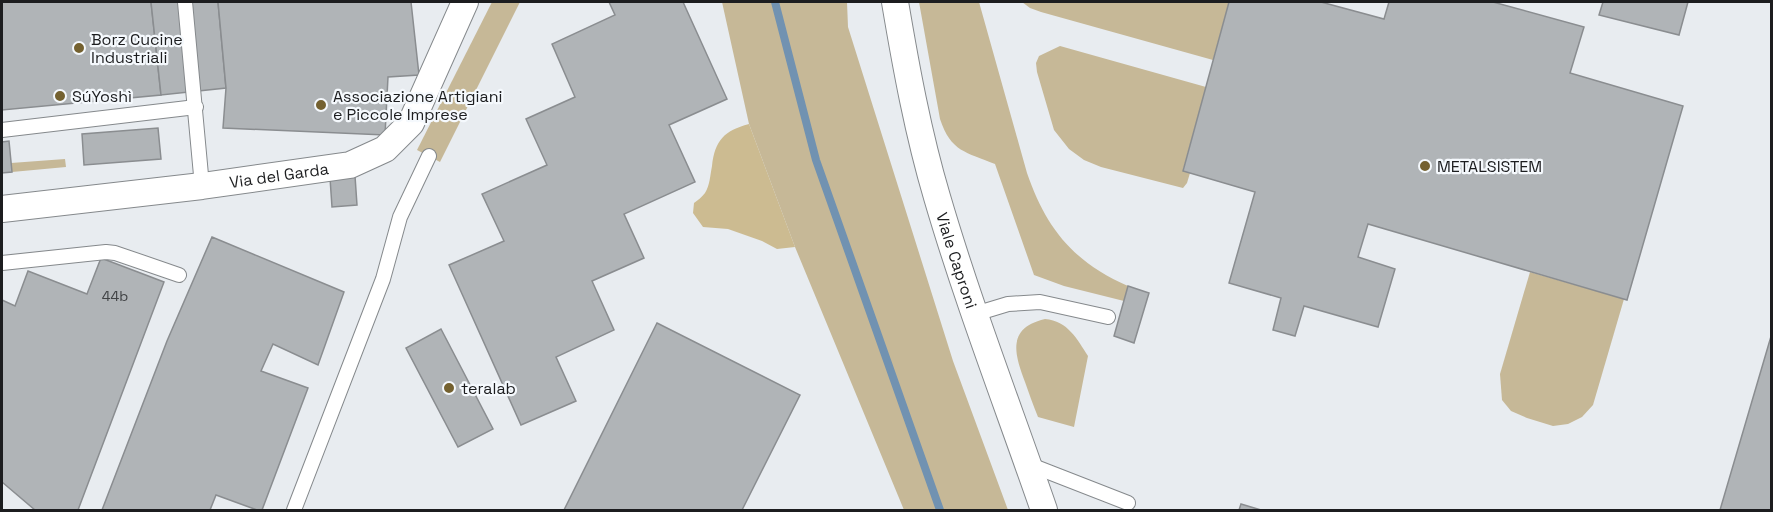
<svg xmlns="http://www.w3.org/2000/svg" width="1773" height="512" font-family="'Space Grotesk',sans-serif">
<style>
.green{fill:#c6b897}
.forest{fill:#ccbb91}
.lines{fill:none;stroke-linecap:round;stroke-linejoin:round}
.stream{stroke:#7192b1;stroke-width:8}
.building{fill:#b0b4b7;stroke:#8a8d90;stroke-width:1.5}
.lane-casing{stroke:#85898c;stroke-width:16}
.street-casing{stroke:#85898c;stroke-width:28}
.lane{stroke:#fff;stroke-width:14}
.street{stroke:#fff;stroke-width:26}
.poi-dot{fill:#746130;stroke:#f5f9fd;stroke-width:2}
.labels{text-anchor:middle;stroke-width:4.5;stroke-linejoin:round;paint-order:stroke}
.number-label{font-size:14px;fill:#414345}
.poi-label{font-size:16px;fill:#1c1d1f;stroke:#f5f9fd;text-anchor:start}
.street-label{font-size:16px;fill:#1c1d1f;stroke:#f5f9fd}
</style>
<rect width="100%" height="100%" fill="#e8ecf0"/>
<g class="green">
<polygon points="492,2 520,2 440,162 417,150"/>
<polygon points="722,2 847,2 848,27 953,361 1008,510 904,510 795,247 749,124"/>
<path d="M 919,2 L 979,2 L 1027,173 C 1046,228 1073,262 1128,286 L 1124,301 L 1064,286 L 1034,275 L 995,164 C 966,152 951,152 940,119 Z"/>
<polygon points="1022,2 1229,2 1213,60 1041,12 1030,8"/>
<polygon points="1060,46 1206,87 1183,170 1190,173 1187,183 1183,188 1101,167 1084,160 1069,149 1054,130 1037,72 1036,63 1039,56"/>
<polygon points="65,159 66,167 12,172 11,163"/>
<polygon points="1530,272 1624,299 1593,405 1582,417 1568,424 1553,426 1527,418 1511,411 1502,400 1500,374"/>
<path d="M 1045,319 C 1068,321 1077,339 1088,356 L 1074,427 L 1038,417 C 1033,405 1029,393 1025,382 C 1014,353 1007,328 1045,319 Z"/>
</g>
<path class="forest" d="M 749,124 L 795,247 L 777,249 L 762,241 L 728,229 L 703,227 L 693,213 L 694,203 C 698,200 702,197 705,193 C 710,185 710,176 712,166 C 715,140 724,131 749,124 Z"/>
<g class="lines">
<polyline class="stream" points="775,2 816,160 940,510"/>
</g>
<g class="building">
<polygon points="2,2 151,2 161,95 2,110"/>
<polygon points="151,2 218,2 226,88 161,95"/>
<polygon points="218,2 411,2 419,75 388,77 385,135 223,128 226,88"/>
<polygon points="609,2 683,2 727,99 669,125 695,182 624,214 644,258 592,281 614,330 556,357 576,401 521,425 449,265 504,241 482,194 547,165 526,119 575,97 552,44 615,15"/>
<polygon points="1229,2 1321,2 1384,19 1389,2 1493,2 1584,27 1570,73 1683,106 1627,300 1368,224 1358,257 1395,269 1378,327 1304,306 1295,336 1273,330 1281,298 1229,283 1255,192 1183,171"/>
<polygon points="1603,2 1688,2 1679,35 1599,15"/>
<polygon points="158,128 161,159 84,165 82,134"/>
<polygon points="9,141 12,172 2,173 2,142"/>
<polygon points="355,176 357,205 332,207 330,178"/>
<polygon points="212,237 344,292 318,365 273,344 261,371 308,388 262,510 257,510 216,495 210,510 102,510 167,341"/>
<polygon points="101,258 164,282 78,510 35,510 2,482 2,300 15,306 28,271 87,294"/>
<polygon points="1128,286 1149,293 1134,343 1114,336"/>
<polygon points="657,323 800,395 742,510 564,510"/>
<polygon points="441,329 493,429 458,447 406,348"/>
<polygon points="1772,333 1772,510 1720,510"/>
<polygon points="1241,504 1261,510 1239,510"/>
</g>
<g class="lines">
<g class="lane-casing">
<g id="lane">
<polyline points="185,2 202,186"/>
<polyline points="2,130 196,107"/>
<polyline points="2,263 106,252 115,253 179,275"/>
<polyline points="975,314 1008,304 1040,302 1108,317"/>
<polyline points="1028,464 1128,503"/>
<polyline points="294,510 383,279 400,217 429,156"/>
</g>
</g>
<g class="street-casing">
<g id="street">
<path id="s1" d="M 895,2 C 906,67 918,133 937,197 C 968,303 1008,406 1044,510"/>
<path id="s2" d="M 2,209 L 202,186 L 350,165 L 385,149 L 411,123 L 465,2"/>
</g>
</g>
<use href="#lane" class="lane"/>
<use href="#street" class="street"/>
</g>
<g class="poi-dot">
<circle cx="79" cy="48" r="6"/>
<circle cx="60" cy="96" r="6"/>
<circle cx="321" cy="105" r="6"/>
<circle cx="1425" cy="166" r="6"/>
<circle cx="449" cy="388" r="6"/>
</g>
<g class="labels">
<g class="number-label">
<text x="115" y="301">44b</text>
</g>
<g class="poi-label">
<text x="91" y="45">Borz Cucine<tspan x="91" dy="18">Industriali</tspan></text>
<text x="72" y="102">SúYoshì</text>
<text x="333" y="102">Associazione Artigiani<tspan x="333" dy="18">e Piccole Imprese</tspan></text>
<text x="1437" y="172">METALSISTEM</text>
<text x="461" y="394">teralab</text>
</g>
<g class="street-label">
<text dy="6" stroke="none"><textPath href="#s2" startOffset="279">Via del Garda</textPath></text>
<text dy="6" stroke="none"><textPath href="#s1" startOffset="266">Viale Caproni</textPath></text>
</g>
</g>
<rect width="1773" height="512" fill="none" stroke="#1c1d1f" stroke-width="6"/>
</svg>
